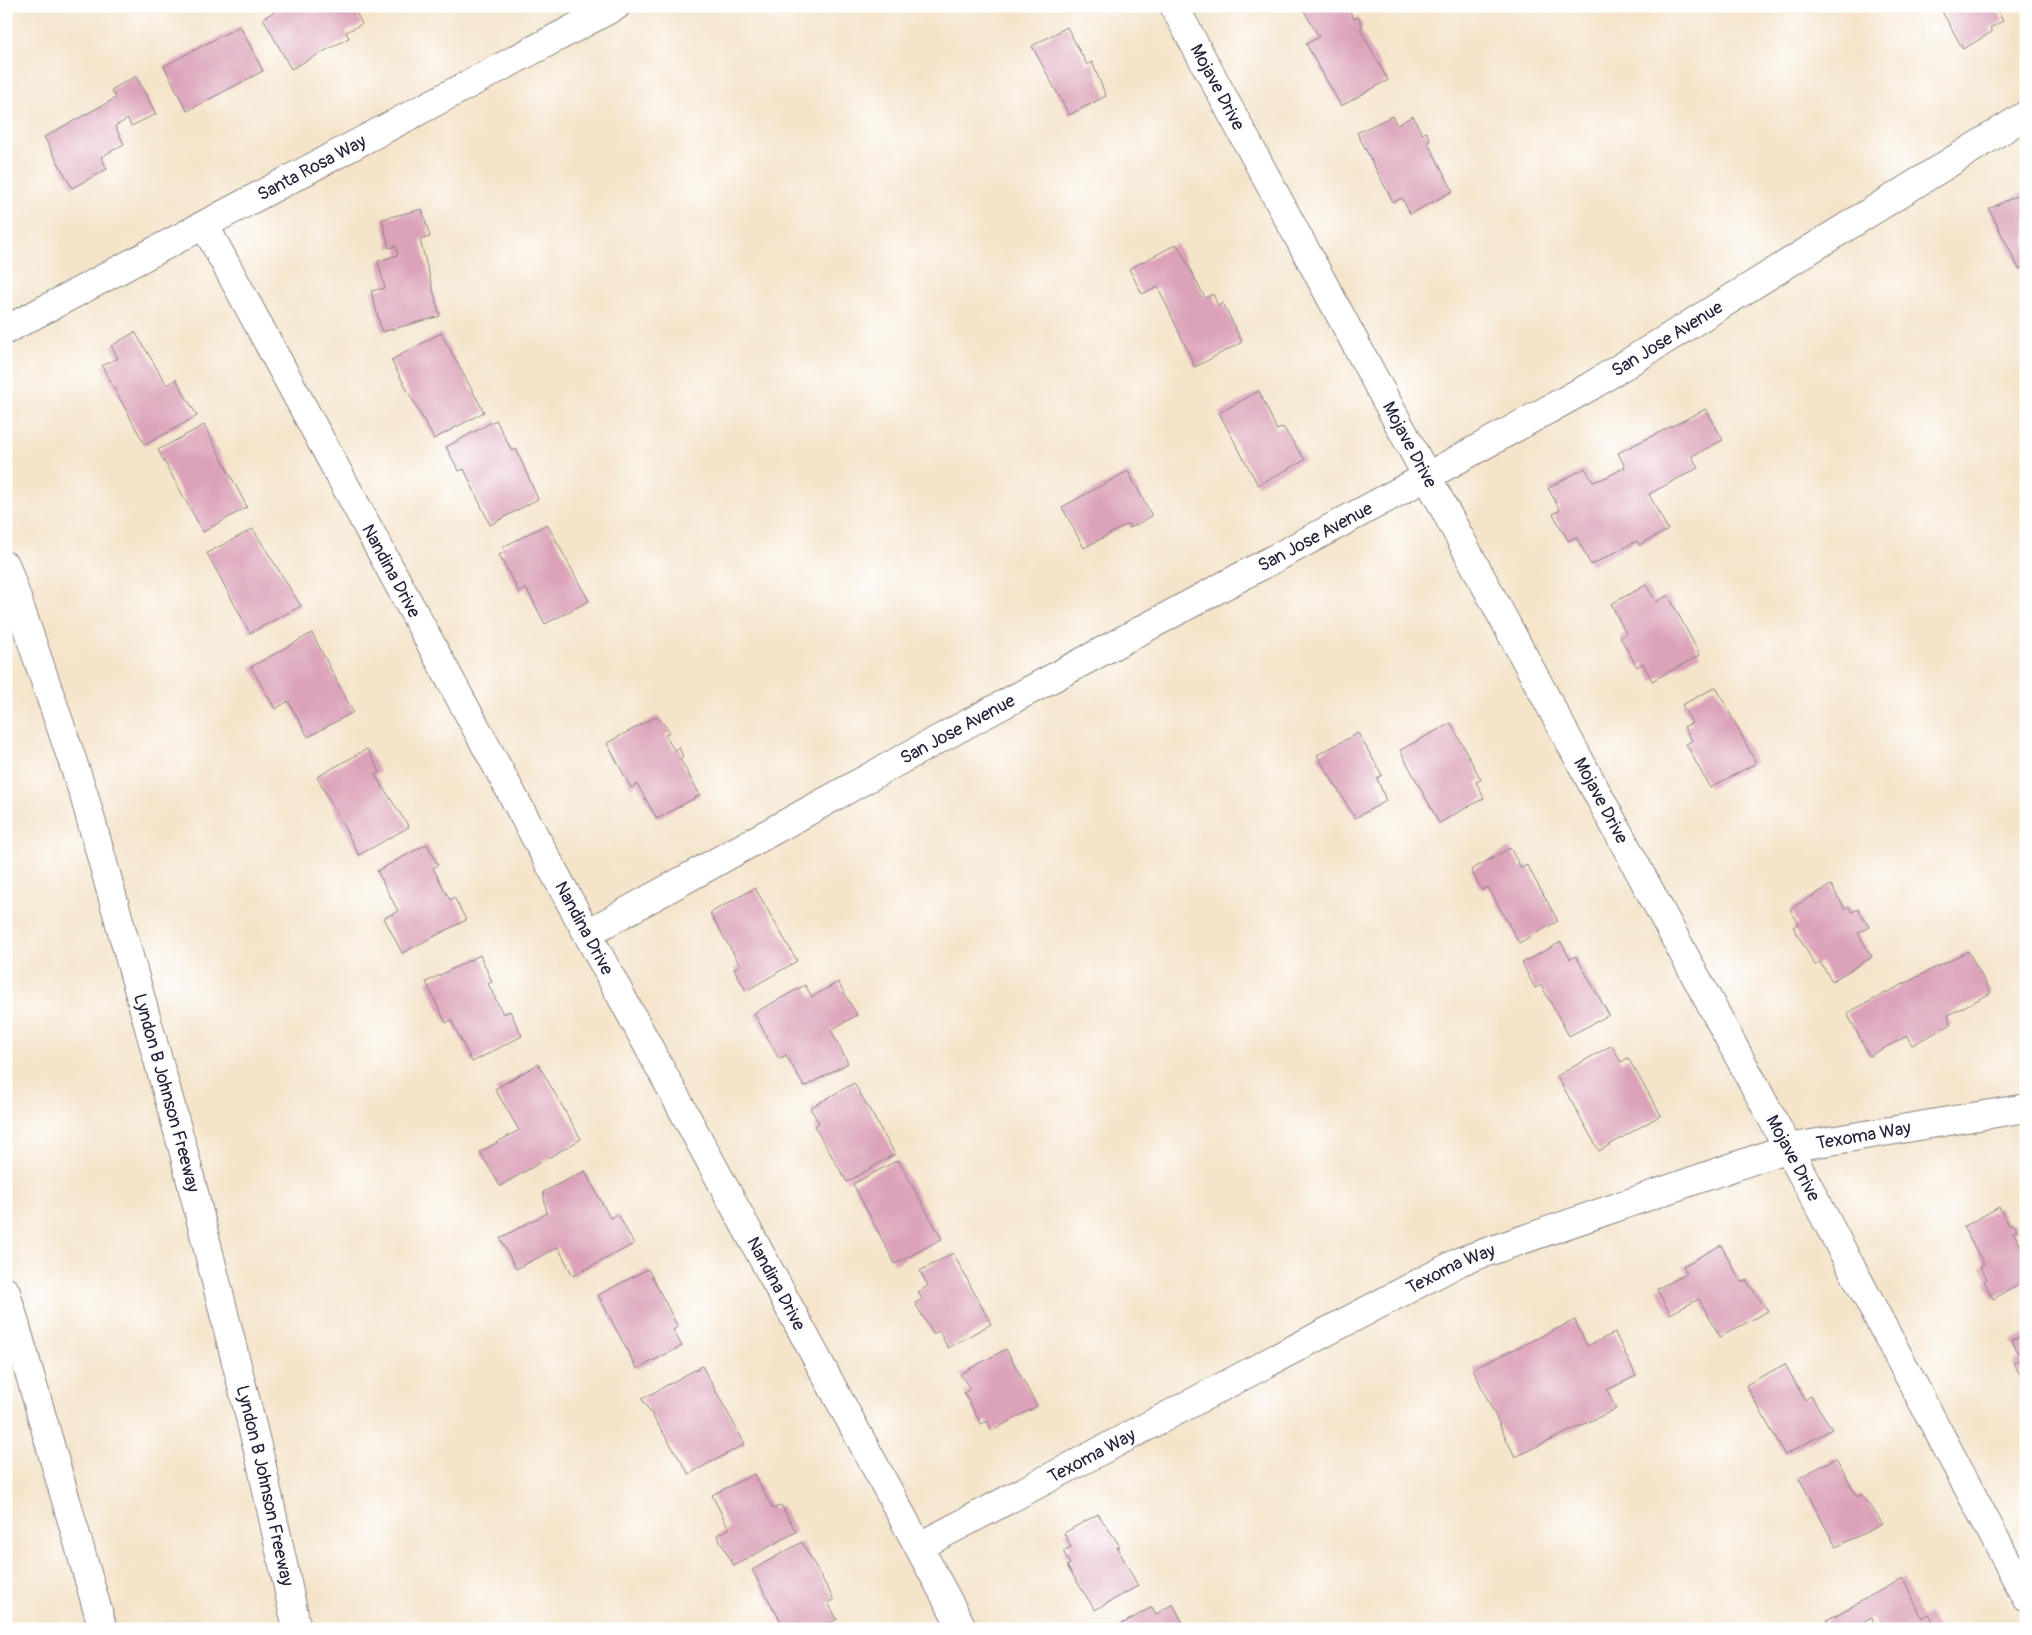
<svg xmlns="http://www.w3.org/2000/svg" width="2032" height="1635" font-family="Pangolin,sans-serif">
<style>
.building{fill:#dba2b9}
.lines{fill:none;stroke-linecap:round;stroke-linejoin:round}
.minor-casing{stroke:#8b8382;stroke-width:30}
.secondary-casing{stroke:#8b8382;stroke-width:30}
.motorway-casing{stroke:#8b8382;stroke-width:30}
.minor{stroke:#fff;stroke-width:28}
.secondary{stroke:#fff;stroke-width:28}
.motorway{stroke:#fff;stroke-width:28}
.labels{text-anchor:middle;stroke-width:4;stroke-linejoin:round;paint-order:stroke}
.street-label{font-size:18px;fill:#22223b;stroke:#fff}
</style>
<rect width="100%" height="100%" fill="#fff"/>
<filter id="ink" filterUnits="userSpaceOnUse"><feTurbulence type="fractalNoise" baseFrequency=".02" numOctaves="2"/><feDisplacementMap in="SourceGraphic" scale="10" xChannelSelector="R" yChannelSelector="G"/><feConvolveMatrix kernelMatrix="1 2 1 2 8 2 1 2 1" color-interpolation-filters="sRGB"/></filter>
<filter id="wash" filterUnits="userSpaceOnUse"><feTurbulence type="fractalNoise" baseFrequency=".0096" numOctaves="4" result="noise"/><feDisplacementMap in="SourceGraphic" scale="20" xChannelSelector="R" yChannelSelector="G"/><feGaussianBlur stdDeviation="1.12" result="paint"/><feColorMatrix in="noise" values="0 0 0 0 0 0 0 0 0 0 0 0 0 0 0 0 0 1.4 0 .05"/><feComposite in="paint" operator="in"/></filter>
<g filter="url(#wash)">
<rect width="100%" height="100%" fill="#f4e4ca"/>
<g id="blocks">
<g class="building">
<polygon points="285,6 353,6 362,24 346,32 349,38 291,69 263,18"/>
<polygon points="386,6 404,6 391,14"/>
<polygon points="1311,6 1347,6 1354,19 1358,17 1363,27 1360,29 1388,80 1341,106 1306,44 1319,37 1304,11"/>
<polygon points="1939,6 1995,6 2003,21 1990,28 1992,32 1963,49"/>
<polygon points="240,26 263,71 187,111 164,66"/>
<polygon points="1067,27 1087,65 1092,62 1106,96 1069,115 1032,46"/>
<polygon points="136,76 156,114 131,126 128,119 115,126 124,144 101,157 107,169 72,188 44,137 116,98 111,90"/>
<polygon points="1392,116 1397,125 1413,116 1422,134 1426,132 1430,139 1427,141 1453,191 1410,214 1402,198 1393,202 1357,133"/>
<polygon points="2026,191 2026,265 2019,269 1989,209"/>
<polygon points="422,209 430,237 420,240 440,316 382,332 371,291 385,288 378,261 398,255 396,246 389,248 382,219"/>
<polygon points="1177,244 1205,298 1213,294 1218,306 1223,303 1242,342 1195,367 1158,287 1142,294 1129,269"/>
<polygon points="135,332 167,385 176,379 197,416 145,445 102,366 118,358 111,346"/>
<polygon points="441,333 484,412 434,439 391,360"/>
<polygon points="1259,391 1277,430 1283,427 1305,460 1258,485 1219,413"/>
<polygon points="1706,409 1723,440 1692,456 1698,468 1649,494 1668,530 1639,545 1637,541 1591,565 1576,537 1568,541 1553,514 1560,510 1548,488 1585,468 1593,482 1607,477 1625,467 1618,453"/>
<polygon points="496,420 512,451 516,449 538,499 490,525 464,469 459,471 446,447"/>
<polygon points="204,425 247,507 203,532 158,450"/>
<polygon points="1128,471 1152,516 1130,528 1128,524 1084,548 1062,507"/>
<polygon points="547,524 589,601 545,624 526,588 519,592 499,555 505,552 503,547"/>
<polygon points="253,529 301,606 250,633 207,553"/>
<polygon points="1646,585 1656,602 1668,595 1700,655 1652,681 1643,663 1637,667 1620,637 1626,634 1611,604"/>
<polygon points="312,633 353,712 308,737 288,701 275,709 251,667"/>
<polygon points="1716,687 1756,763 1710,788 1686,744 1692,741 1684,727 1692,723 1682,705"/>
<polygon points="657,716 670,732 665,735 674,750 679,747 683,757 680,759 700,795 657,819 637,784 631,788 607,743"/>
<polygon points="1451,723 1481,780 1476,782 1484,798 1439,823 1400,750"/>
<polygon points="1358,733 1382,775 1377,778 1386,801 1355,818 1317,755"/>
<polygon points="367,749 380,772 375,775 409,827 359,855 317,777"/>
<polygon points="427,844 438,865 433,868 450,900 454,897 466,920 402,953 384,918 398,911 377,871"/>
<polygon points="1510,848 1521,868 1527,865 1558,921 1519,943 1488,887 1482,890 1471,870"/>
<polygon points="1831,885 1845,909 1849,906 1852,912 1858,909 1869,927 1858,933 1872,957 1832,981 1820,962 1815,965 1793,927 1799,924 1790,909"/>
<polygon points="755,888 797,961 746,991 734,969 740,965 710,913"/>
<polygon points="1561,942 1570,959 1576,956 1609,1015 1569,1036 1541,985 1535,988 1522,963"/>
<polygon points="1968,951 1991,993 1948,1015 1950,1025 1912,1045 1907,1036 1869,1056 1847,1013"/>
<polygon points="480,955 492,982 488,984 503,1014 510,1011 522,1036 472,1062 451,1020 446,1023 426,982"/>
<polygon points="838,982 857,1015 831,1030 848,1063 804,1087 786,1055 779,1059 754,1013 805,985 812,997"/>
<polygon points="1612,1045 1621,1062 1628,1058 1661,1115 1599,1151 1557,1076"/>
<polygon points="538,1064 581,1139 500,1186 480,1152 519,1130 495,1089"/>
<polygon points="854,1083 895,1154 847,1182 814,1126 819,1123 810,1108"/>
<polygon points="898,1160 942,1239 895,1264 853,1184"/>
<polygon points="585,1171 610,1218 618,1214 634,1244 573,1276 558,1247 516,1269 500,1238 547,1213 543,1192"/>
<polygon points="1999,1207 2009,1225 2013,1223 2017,1230 2013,1232 2026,1255 2026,1281 1993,1299 1984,1281 1987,1279 1980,1266 1984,1264 1963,1227"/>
<polygon points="1721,1245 1741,1282 1746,1280 1768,1311 1720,1337 1699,1299 1670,1314 1657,1289 1687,1273 1683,1266"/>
<polygon points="953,1253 991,1324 948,1348 939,1331 933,1334 915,1303 922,1299 918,1292 928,1286 920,1271"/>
<polygon points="648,1269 678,1327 673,1330 682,1346 637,1369 598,1295"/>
<polygon points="1575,1320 1587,1346 1615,1333 1636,1376 1607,1390 1616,1409 1515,1457 1473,1369"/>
<polygon points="2026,1334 2026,1385 2013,1363 2021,1358 2012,1341"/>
<polygon points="1006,1349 1037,1406 992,1431 987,1421 981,1424 964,1393 970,1389 960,1374"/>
<polygon points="1785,1364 1805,1400 1811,1396 1832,1429 1785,1455 1746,1385"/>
<polygon points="702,1366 745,1444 689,1474 642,1399"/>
<polygon points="1836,1458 1857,1497 1861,1494 1883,1524 1836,1547 1799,1478"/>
<polygon points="754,1474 773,1509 781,1505 796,1532 734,1566 717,1535 729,1529 712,1495"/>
<polygon points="1098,1514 1120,1546 1117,1547 1138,1586 1095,1610 1067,1566 1070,1564 1063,1551 1071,1547 1064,1533"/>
<polygon points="802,1542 834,1600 828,1603 837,1619 818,1629 785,1629 752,1570"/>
<polygon points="1903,1578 1922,1618 1929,1614 1938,1629 1877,1629 1872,1618 1852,1629 1832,1629 1827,1620"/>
<polygon points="1173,1604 1186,1629 1113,1629 1152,1607 1156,1614"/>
</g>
</g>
</g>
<g filter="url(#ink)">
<use href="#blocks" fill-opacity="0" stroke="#8b8382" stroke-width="1"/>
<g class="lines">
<g class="minor-casing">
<g id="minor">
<path id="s1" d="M 1174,6 L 1788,1148 L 2026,1597"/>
<path id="s2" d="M 205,226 L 963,1629"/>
<path id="s3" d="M 6,330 L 616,6"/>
<path id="s4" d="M 588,933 L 915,752 L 1426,477 L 1591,386 L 2026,115"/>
<path id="s5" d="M 920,1546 L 1461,1261 L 1788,1148 L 2026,1108"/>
</g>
</g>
<g class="secondary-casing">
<g id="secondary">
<path id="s6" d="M 6,566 L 84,795 L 184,1153 L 260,1458 L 297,1629"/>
</g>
</g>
<g class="motorway-casing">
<polyline id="motorway" points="6,1292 103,1629"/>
</g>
<use href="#minor" class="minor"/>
<use href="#secondary" class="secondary"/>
<use href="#motorway" class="motorway"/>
</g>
</g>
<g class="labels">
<g class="street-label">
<text dy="6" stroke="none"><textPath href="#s1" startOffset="92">Mojave Drive</textPath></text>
<text dy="6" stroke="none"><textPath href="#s3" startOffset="346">Santa Rosa Way</textPath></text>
<text dy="6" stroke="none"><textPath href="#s4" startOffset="1232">San Jose Avenue</textPath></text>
<text dy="6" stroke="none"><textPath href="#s1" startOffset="498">Mojave Drive</textPath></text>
<text dy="6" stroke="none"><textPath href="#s4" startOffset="828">San Jose Avenue</textPath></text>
<text dy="6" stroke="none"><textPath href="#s2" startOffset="392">Nandina Drive</textPath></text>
<text dy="6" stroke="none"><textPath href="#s4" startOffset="422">San Jose Avenue</textPath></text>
<text dy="6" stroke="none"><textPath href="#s1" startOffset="902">Mojave Drive</textPath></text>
<text dy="6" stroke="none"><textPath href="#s2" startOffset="798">Nandina Drive</textPath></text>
<text dy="6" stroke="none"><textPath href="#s6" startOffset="551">Lyndon B Johnson Freeway</textPath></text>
<text dy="6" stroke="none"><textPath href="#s5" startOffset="1034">Texoma Way</textPath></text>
<text dy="6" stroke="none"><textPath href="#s1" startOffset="1308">Mojave Drive</textPath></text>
<text dy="6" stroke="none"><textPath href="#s5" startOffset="599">Texoma Way</textPath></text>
<text dy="6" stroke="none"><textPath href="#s2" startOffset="1202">Nandina Drive</textPath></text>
<text dy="6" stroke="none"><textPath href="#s5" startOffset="194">Texoma Way</textPath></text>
<text dy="6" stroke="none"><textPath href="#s6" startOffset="956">Lyndon B Johnson Freeway</textPath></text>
</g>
</g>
<rect width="2032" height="1635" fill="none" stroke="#fff" stroke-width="25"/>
</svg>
